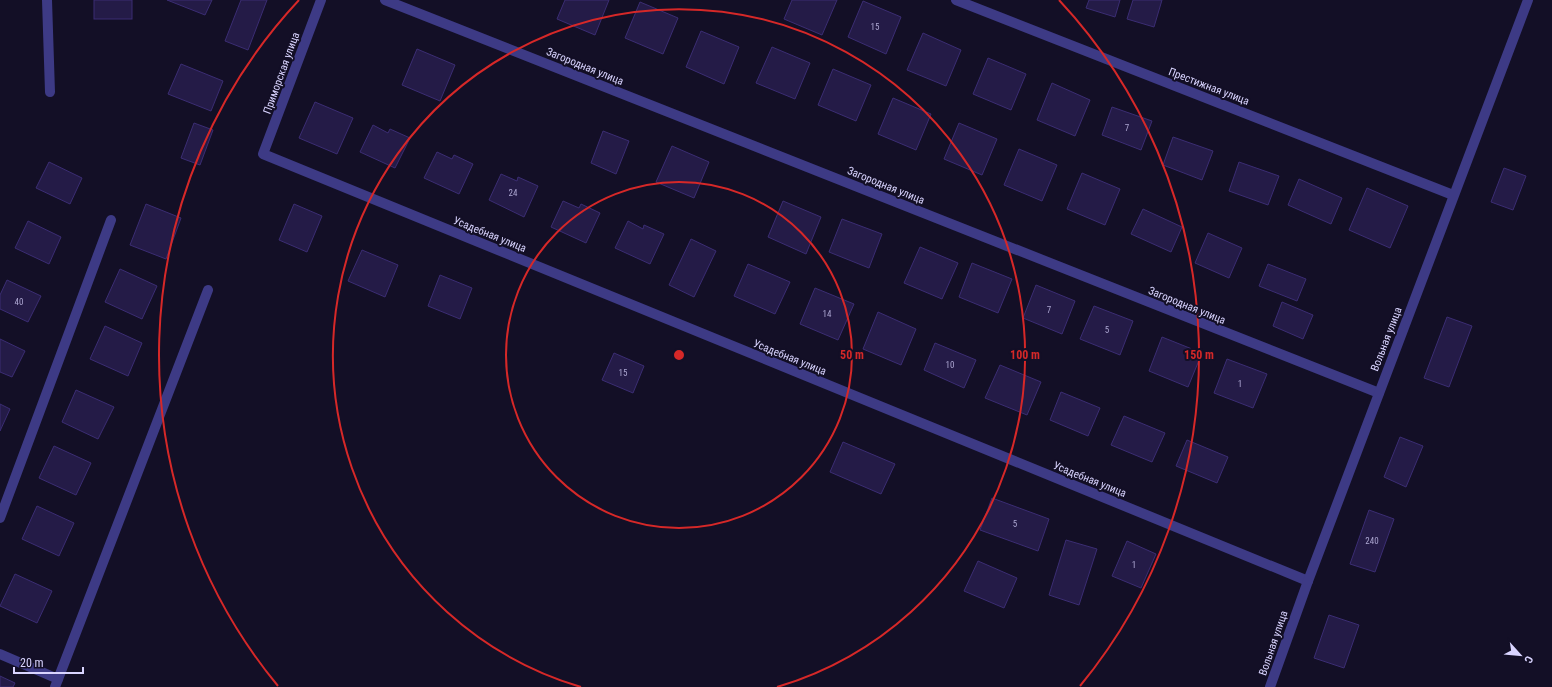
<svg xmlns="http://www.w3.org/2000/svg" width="1552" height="687" font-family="'Roboto Condensed',sans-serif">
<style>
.building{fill:#241b47;stroke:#3b2d73}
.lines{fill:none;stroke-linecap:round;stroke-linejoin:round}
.service{stroke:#3d3a85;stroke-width:10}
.minor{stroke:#3d3a85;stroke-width:10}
.ring{fill:none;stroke:#d62828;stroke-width:2}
.labels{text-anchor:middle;stroke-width:4;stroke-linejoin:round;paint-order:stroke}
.number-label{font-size:9px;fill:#aca6d1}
.street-label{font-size:11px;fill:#d9d4ff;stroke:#130f26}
.centre{fill:#d62828;stroke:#130f26;stroke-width:2}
.ring-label{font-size:12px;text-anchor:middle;font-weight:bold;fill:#d62828;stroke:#130f26;stroke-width:4;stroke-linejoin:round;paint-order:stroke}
</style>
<rect width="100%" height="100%" fill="#130f26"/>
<g class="building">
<rect x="94" y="0" width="38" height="19"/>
<polygon points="167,0 212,0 205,15"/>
<polygon points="241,0 267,0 248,50 225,41"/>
<polygon points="565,0 609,0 595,35 557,19"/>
<polygon points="792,0 837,0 822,35 784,19"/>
<polygon points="1089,0 1120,0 1115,17 1086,8"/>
<polygon points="1133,0 1162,0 1154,27 1127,19"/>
<polygon points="863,1 901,17 886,54 848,37"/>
<polygon points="640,2 678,18 663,54 625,38"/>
<polygon points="701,31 739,47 724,84 686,67"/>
<polygon points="923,33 961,50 946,86 907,70"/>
<polygon points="772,47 810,63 795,99 756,83"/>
<polygon points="417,49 455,65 440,101 402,85"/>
<polygon points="988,58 1026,74 1011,110 973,94"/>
<polygon points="181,64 223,81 211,111 168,94"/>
<polygon points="833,69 871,85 856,121 818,105"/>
<polygon points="1052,83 1090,100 1075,136 1037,120"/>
<polygon points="893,98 931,114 916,150 878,134"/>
<polygon points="315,102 353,118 337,154 299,138"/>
<polygon points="1112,107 1152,121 1141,150 1102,135"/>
<polygon points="194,123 213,130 200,165 181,158"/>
<polygon points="959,123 997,139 982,175 944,159"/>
<polygon points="373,125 388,133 390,129 410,138 395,168 360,152"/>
<polygon points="603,131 629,141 616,174 591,163"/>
<polygon points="1173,137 1213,151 1202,180 1163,165"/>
<polygon points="672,146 709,162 694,198 656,182"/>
<polygon points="1019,149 1057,165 1042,201 1004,185"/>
<polygon points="437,152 452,159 454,155 473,164 459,194 424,178"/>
<polygon points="49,162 82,178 70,204 36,188"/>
<polygon points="1239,162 1279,176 1268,205 1229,191"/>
<polygon points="1504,168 1526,176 1513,210 1491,202"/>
<polygon points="1082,173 1120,189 1105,225 1067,209"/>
<polygon points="501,174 517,181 518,177 538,186 524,217 489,200"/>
<polygon points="1299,179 1342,198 1331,224 1288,205"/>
<polygon points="1367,188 1408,206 1390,248 1349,230"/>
<polygon points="563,201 579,208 581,204 600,213 586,243 551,227"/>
<polygon points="783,201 821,217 806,254 768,237"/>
<polygon points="146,204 181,218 166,259 130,245"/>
<polygon points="294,204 322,216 307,252 279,240"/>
<polygon points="1143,209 1182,227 1171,252 1131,234"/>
<polygon points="842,219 882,234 869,268 829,252"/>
<polygon points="28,221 61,237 49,264 15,248"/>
<polygon points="628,221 643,229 644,225 664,234 650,264 615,248"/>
<polygon points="1208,233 1242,248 1229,278 1195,263"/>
<polygon points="691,239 716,251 694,297 669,285"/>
<polygon points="920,247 958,263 942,299 904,283"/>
<polygon points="362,250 398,265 385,297 348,281"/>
<polygon points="972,263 1012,279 998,313 959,297"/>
<polygon points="748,264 790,282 775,314 734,296"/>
<polygon points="1268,264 1306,279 1297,301 1259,286"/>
<polygon points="120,269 157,286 142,319 105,302"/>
<polygon points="440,275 472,288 460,319 428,306"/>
<polygon points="7,280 41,296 28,322 0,309 0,295"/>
<polygon points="1036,285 1075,301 1062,334 1023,318"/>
<polygon points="815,288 854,304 838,340 800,324"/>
<polygon points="1282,302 1313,315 1303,339 1273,326"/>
<polygon points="1094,306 1133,321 1120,355 1080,339"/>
<polygon points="878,312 916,329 901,365 863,349"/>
<polygon points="1447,317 1472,326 1449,387 1424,378"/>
<polygon points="105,326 142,343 128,376 90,359"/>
<polygon points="1162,337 1202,353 1188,387 1149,371"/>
<polygon points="0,339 25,351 12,377 0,372"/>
<polygon points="935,343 976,360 964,388 924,370"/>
<polygon points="614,353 644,366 633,393 602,380"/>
<polygon points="1227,359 1267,374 1253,408 1214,393"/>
<polygon points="1000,365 1041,382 1027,415 985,398"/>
<polygon points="76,390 114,407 98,439 62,422"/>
<polygon points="1061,392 1100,408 1088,436 1050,420"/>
<polygon points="0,404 10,409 0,431"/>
<polygon points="1124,416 1165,433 1152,462 1111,445"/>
<polygon points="1400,437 1423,446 1406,487 1384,477"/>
<polygon points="1187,440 1228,457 1217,483 1176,466"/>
<polygon points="843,442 895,464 881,494 830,472"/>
<polygon points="54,446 91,463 76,495 39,478"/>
<polygon points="992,498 1049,519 1038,551 980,530"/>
<polygon points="37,506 74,523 59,556 22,539"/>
<polygon points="1369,510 1394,519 1375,572 1350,564"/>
<polygon points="1066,540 1097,549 1079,605 1049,595"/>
<polygon points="1127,541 1156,554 1141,588 1112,576"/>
<polygon points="978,561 1017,578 1004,608 964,591"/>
<polygon points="15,574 52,591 37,623 0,606"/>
<polygon points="1329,615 1359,625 1344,668 1314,658"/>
<polygon points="0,676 15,683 13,687 0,687"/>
</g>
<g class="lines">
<g class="service">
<polyline points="0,518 111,220"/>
<polyline points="0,654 58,679"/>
</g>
<g class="minor">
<polyline points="47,0 50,92"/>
<polyline points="321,0 263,154 1308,581"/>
<polyline points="385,0 1379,393"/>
<polyline points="956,0 1453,195"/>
<polyline points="55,687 208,290"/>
<polyline points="1270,687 1308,581 1528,0"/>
</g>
</g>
<g class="ring">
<circle cx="679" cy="355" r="173"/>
<path d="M581 687A346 346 0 1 1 777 687"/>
<path d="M278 686A520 520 0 0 1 299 0M1059 0A520 520 0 0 1 1080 686"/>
</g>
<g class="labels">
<g class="number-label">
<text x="875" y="30">15</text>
<text x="1127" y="131">7</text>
<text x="513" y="196">24</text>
<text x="19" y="305">40</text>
<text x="1049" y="313">7</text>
<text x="827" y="317">14</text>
<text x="1107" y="333">5</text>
<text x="950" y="368">10</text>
<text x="623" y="376">15</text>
<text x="1240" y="387">1</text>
<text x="1015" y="527">5</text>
<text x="1372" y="544">240</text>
<text x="1134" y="568">1</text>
</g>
<g class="street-label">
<text transform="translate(585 66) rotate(22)" y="4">Загородная улица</text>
<text transform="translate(281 73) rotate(-70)" y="4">Приморская улица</text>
<text transform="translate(1209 86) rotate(21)" y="4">Престижная улица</text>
<text transform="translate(886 185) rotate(22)" y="4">Загородная улица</text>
<text transform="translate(490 234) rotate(22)" y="4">Усадебная улица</text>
<text transform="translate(1187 305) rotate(22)" y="4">Загородная улица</text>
<text transform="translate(1386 339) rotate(-69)" y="4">Вольная улица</text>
<text transform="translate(790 357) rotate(22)" y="4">Усадебная улица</text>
<text transform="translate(1090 479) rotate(22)" y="4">Усадебная улица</text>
<text transform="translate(1273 643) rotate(-71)" y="4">Вольная улица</text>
</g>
</g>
<circle cx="679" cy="355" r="6" class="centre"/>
<g class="ring-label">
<text x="852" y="359">50 m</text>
<text x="1025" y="359">100 m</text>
<text x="1199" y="359">150 m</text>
</g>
<g transform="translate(1520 655) rotate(117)" stroke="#130f26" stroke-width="3" paint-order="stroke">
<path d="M0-3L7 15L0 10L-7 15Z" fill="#d9d4ff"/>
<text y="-6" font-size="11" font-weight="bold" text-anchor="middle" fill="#d9d4ff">С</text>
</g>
<path d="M14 667v6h69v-6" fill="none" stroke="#d9d4ff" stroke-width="2"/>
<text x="20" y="667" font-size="12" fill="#d9d4ff" stroke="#130f26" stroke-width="3" paint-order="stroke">20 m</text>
</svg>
